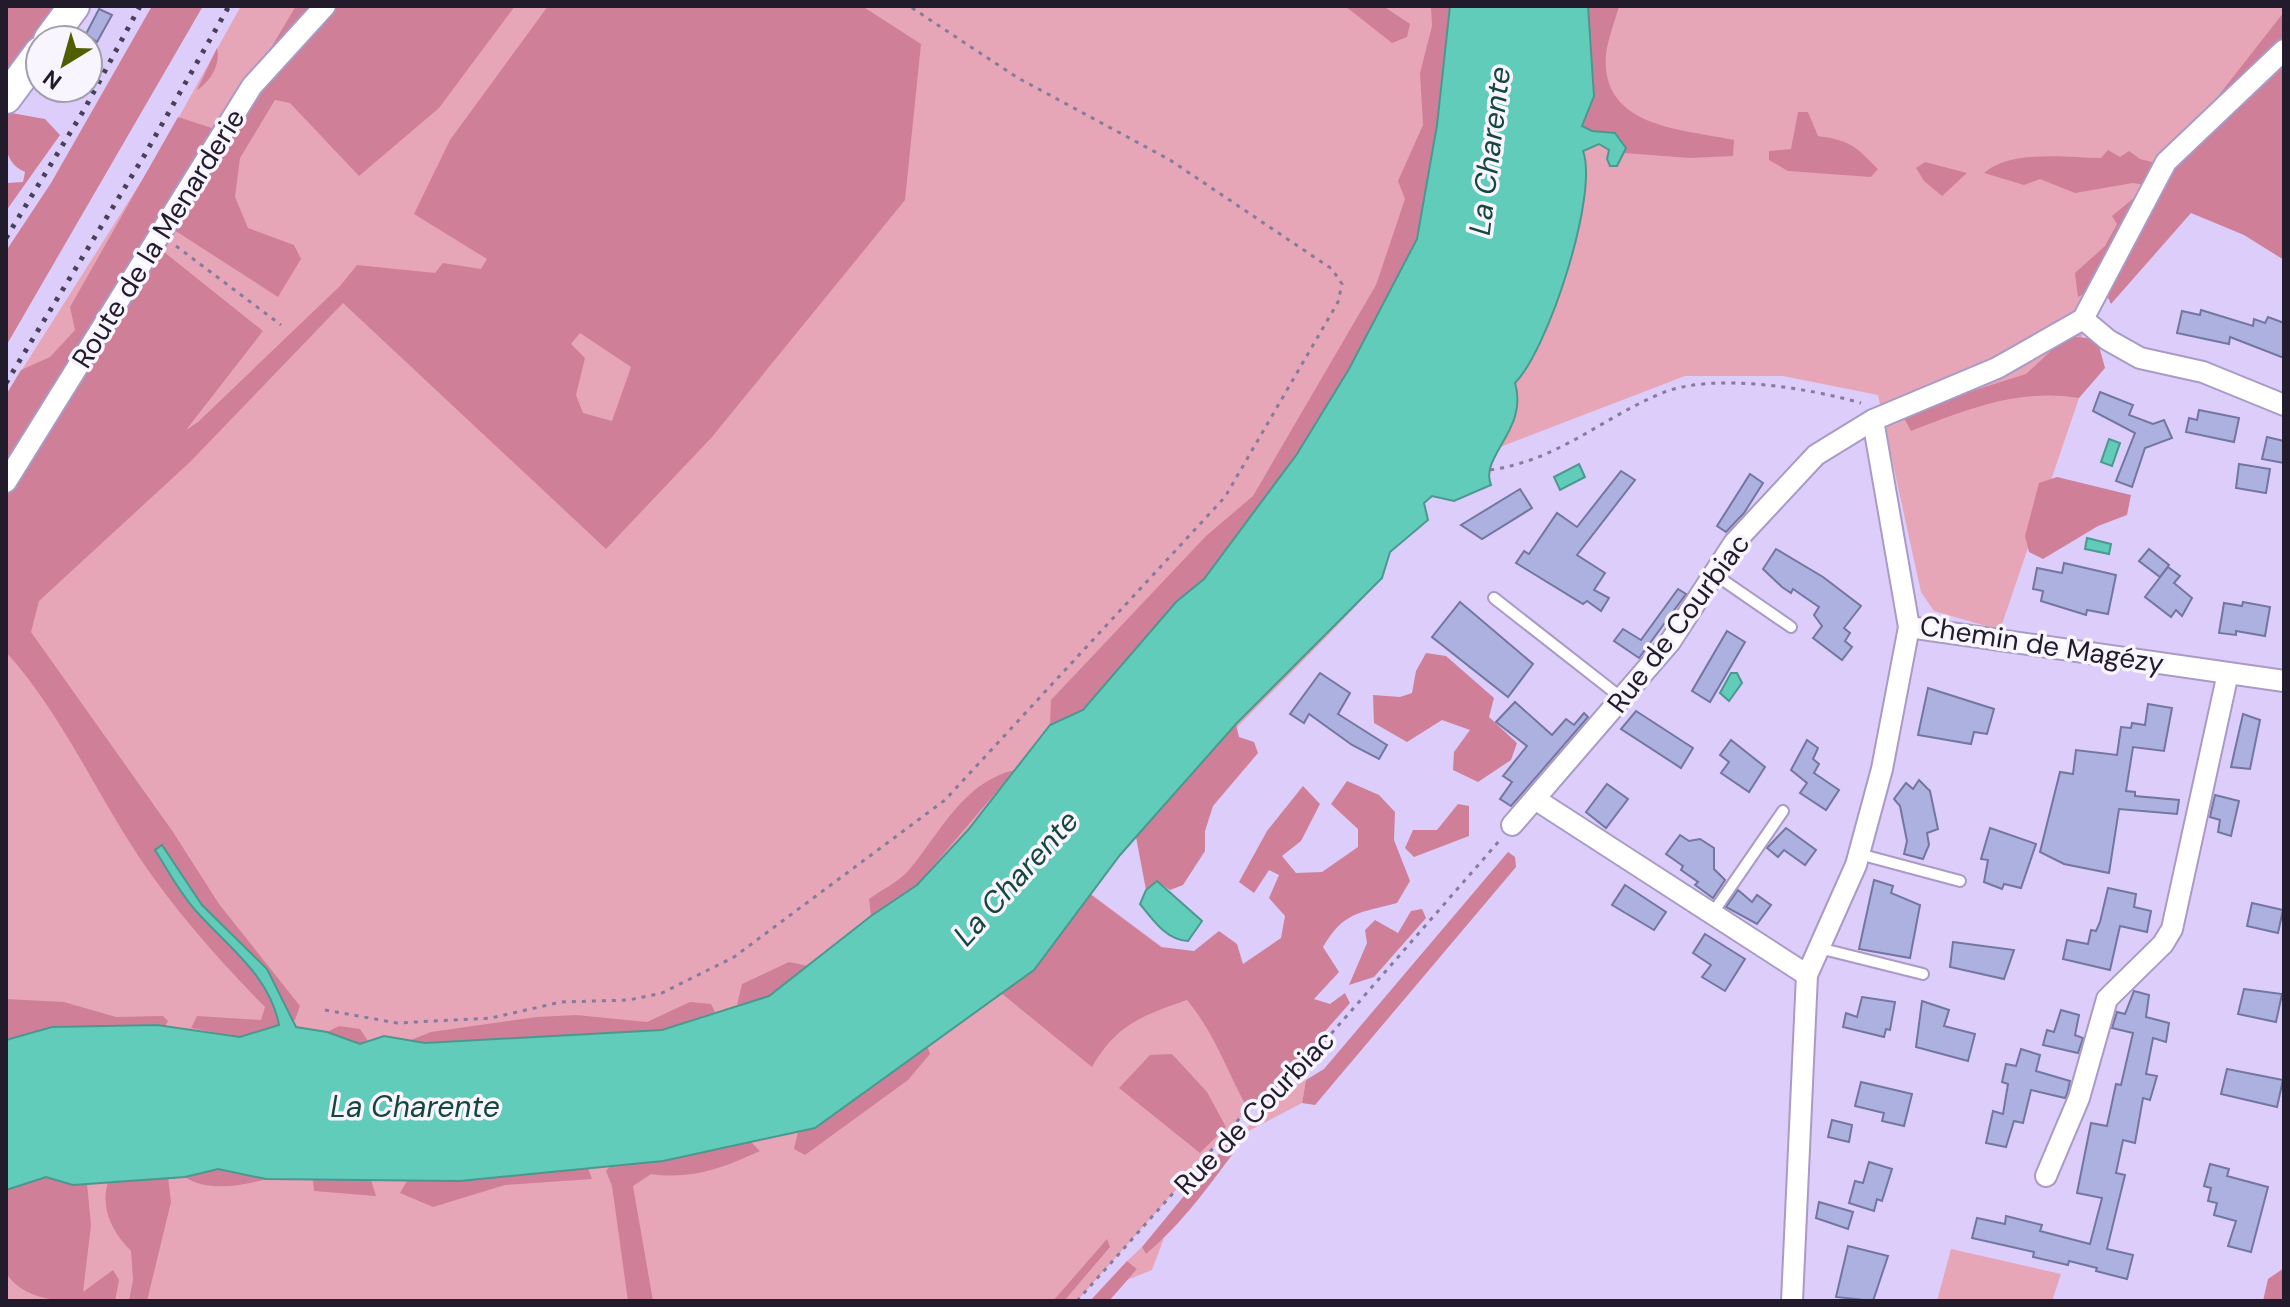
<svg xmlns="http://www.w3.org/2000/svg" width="2290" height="1307" font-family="'DM Sans',sans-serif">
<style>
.green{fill:#e6a6b8}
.forest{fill:#d07f98;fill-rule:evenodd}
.water{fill:#60ccb9;stroke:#4d978f;stroke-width:2}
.building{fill:#adb1df;stroke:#7276a0;stroke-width:2}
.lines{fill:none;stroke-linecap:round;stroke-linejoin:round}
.lane-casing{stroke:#a99ac6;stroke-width:14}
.street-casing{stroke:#a99ac6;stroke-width:24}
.secondary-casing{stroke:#a99ac6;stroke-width:34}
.path{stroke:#857b9b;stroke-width:3;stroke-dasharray:4 6;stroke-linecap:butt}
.lane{stroke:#fff;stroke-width:10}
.street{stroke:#fff;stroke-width:20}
.secondary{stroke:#fff;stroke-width:30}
.rail{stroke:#484058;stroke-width:5;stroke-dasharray:4 8;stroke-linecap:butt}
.labels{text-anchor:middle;stroke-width:7;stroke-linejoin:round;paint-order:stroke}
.street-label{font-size:28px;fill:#211b2c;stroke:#f8f5ff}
.water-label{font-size:30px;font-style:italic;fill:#16473f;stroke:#f8f5ff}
</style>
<rect width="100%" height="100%" fill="#dccdfb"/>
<g class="green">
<path d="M 241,6 L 2284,6 L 2284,50 L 2083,319 L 2079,398 L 2000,630 L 1934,611 L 1921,592 L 1878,395 L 1783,376 L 1685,376 L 1500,447 L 1487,477 L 1491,485 L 1454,501 L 1432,496 L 1424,503 L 1428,520 L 1390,552 L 1382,578 C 1286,684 1176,778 1091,894 L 1305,1054 L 1248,1109 L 1077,1301 L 6,1301 L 6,395 L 156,158 Z"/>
<polygon points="1306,1080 1302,1103 1239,1136 1278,1095"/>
<polygon points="1164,1238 1152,1270 1127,1280 1137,1269 1127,1261 1142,1247 1146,1253"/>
<polygon points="1951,1249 2061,1274 2052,1301 1937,1301"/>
</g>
<g class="forest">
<polygon points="6,6 57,6 6,73"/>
<polygon points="152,6 203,6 6,346 6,251 51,183"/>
<path d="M 296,6 L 515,6 L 439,108 L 359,176 L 290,103 L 275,100 L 240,158 L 235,197 L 248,228 L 294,245 L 301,259 L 278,297 L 171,228 L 150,235 L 164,252 L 263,331 L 186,430 L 198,422 L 340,286 L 357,265 L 435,273 L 443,263 L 481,269 L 487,259 L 414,214 L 450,140 L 548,6 L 862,6 L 921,44 L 905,200 L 712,437 L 606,549 L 343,303 L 190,462 L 39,601 L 31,632 L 173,832 L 219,904 L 300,1006 L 295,1020 L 240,1037 L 191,1028 L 197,1016 L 261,1020 L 265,1007 C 219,960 176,912 139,857 C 94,789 61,713 6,652 L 6,395 L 21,370 L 50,357 L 75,330 L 70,307 L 178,117 L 221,131 ZM 580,333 L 631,367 L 612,421 L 583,413 L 576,395 L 585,358 L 571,344 Z"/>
<polygon points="1345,6 1383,6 1410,24 1407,37 1392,43"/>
<polygon points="1431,6 1450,6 1437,125 1417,239 1369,336 1297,454 1204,579 1176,602 1083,710 1050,725 1051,700 1206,536 1253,496 1376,285 1405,199 1398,181 1423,125 1420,73 1432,26"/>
<path d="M 1588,6 L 1619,6 C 1615,21 1608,38 1606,54 C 1600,128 1682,129 1734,140 L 1733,156 L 1690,158 L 1624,153 L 1625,148 L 1615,133 L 1592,131 L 1582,126 L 1594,96 Z"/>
<path d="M 2284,12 L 2284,260 L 2244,235 L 2191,213 L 2111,304 L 2102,285 L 2078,297 L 2075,273 L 2105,246 L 2117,224 L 2112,216 L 2134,198 L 2146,199 L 2151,186 L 2133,183 L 2075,193 L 2040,179 L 2024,185 L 1984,173 C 2011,149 2068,158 2101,158 L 2108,150 L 2120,157 L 2129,151 L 2140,159 L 2164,165 Z"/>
<path d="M 217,48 C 221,64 210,82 197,90 Z"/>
<path d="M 6,112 L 45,119 L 60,135 L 6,211 L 6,183 L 23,182 L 25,172 C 0,161 6,136 6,112 Z"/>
<path d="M 1798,112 L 1808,112 L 1818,136 C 1851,141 1854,145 1878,169 L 1871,177 L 1788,171 L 1769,160 L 1769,151 L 1791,149 Z"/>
<polygon points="1925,162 1967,173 1942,196 1924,181 1916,168"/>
<path d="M 2067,336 L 2097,339 L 2105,368 L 2079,398 C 2019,388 1966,410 1911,431 L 1904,418 L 1953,397 L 2026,374 Z"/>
<polygon points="2057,477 2131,495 2127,515 2098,526 2043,559 2029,552 2025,536 2039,483"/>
<polygon points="1426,653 1446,656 1494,698 1489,717 1517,743 1511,760 1478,782 1453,770 1454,752 1470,730 1442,720 1407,742 1374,723 1373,695 1400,697 1412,693 1416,671"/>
<polygon points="1236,724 1239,737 1254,742 1258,753 1213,806 1205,831 1205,851 1183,885 1170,890 1157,881 1146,890 1136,837"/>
<path d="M 1015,770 L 917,885 L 871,916 L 869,899 C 881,890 899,882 909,870 C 940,833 964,781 1015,770 Z"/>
<path d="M 1347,781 L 1379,795 L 1395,812 L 1394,840 L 1410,881 L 1397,903 C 1360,913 1344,911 1323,947 L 1339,972 L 1314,999 L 1330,1004 L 1345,993 L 1350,1003 L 1305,1054 L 1248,1109 C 1226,1070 1216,1035 1187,1000 C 1143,1015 1116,1025 1092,1067 L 1001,993 L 1034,969 L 1090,894 L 1161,947 L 1194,951 L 1219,931 L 1237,944 L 1243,964 L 1281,938 L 1285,916 L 1269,898 L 1279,875 L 1269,870 L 1254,893 L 1239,882 L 1267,831 L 1303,786 L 1320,804 L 1301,841 L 1282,856 L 1296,873 L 1322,872 L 1358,847 L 1358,829 L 1331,804 Z"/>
<polygon points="1458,804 1469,806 1469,836 1414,857 1405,848 1413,830 1437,830"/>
<polygon points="1508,852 1515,857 1516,867 1315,1105 1302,1103 1306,1080 1324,1069"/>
<polygon points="1422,909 1426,918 1374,977 1349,985 1367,943 1365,930 1375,920 1398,933 1411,911"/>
<polygon points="789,962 808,966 769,996 737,1005 742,984"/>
<polygon points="6,999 64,1002 116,1017 163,1016 168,1021 165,1026 52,1027 6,1040"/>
<polygon points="690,1002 711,1004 715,1012 662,1030 425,1043 411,1040 431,1032 537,1017 576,1015 647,1022"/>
<polygon points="339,1026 360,1029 368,1041 360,1044 327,1032"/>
<polygon points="927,1046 930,1054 908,1080 805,1155 794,1149 798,1132 815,1128"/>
<polygon points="1172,1054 1207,1092 1226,1127 1200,1153 1119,1088 1150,1055"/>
<path d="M 1239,1136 L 1240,1144 C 1212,1182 1183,1223 1146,1254 L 1142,1247 L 1226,1145 Z"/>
<path d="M 751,1142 L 760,1151 C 723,1168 691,1180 651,1174 L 633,1186 L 653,1301 L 628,1301 L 612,1186 L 606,1171 L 610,1166 L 663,1161 Z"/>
<polygon points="588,1168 592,1179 505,1185 433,1207 400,1193 407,1181 460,1181"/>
<path d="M 218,1169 L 266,1179 C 243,1186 206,1192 185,1177 Z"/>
<path d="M 46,1177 L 73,1185 L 87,1184 L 91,1225 L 83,1292 L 113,1270 L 119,1280 L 115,1301 C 78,1301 28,1307 6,1273 L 6,1190 Z"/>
<path d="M 168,1177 L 171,1202 L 147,1301 L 129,1301 L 133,1280 L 131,1251 C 112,1232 100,1208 108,1182 Z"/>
<polygon points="313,1180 371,1180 376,1196 314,1191"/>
<polygon points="1107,1239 1110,1247 1064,1301 1053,1301"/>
<polygon points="1127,1261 1137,1269 1109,1301 1090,1301"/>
<polygon points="2284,1268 2284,1301 2263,1301 2268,1279"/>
</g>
<g class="water">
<path d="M 1450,6 L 1588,6 L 1594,96 L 1582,126 L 1592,131 L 1615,133 L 1626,148 L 1617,166 L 1610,166 L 1607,159 L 1609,150 L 1599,144 L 1583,151 C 1599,194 1548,350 1515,383 C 1529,430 1479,456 1491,485 L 1454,501 L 1432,496 L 1424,503 L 1428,520 L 1390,552 L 1382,578 L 1236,724 L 1120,855 L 1034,970 L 815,1128 L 663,1161 L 460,1181 L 266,1179 L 218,1169 L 185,1177 L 73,1185 L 46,1177 L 6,1190 L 6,1040 L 52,1027 L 157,1025 L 240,1037 L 279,1025 C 270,976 228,947 197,912 C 180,894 168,870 155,850 L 162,845 L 202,905 L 267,969 L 296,1027 L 327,1032 L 360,1044 L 384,1036 L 425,1043 L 662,1030 L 769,996 L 871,916 L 917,885 L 968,830 L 1050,725 L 1083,710 L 1176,602 L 1204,579 L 1297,454 L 1349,369 L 1417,239 L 1437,125 Z"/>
<polygon points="2109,439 2120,443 2112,466 2101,462"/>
<polygon points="1579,464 1585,477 1560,490 1554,477"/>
<polygon points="2087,538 2111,544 2109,554 2085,549"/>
<polygon points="1731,673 1737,673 1742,683 1729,701 1720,693"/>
<path d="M 1157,881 L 1202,921 L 1188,941 C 1166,940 1153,920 1140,904 L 1146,890 Z"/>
</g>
<g class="building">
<polygon points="99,9 112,15 97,42 86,34"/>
<polygon points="2201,310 2253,326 2254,319 2265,323 2268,317 2284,323 2284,358 2230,337 2229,344 2177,333 2182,311 2200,315"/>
<polygon points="2100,392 2133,405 2129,415 2153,424 2164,420 2172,438 2145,448 2132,487 2116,481 2135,433 2093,411"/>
<polygon points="2199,410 2239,418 2234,442 2186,432 2189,418 2197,420"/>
<polygon points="2267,437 2284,441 2284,463 2262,459"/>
<polygon points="2239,464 2270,469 2266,493 2236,488"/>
<polygon points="1621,471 1635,480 1577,555 1605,573 1594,590 1609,598 1601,611 1587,601 1583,604 1516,563 1524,551 1529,554 1557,513 1577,527"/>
<polygon points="1750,474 1763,483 1744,513 1726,532 1717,526"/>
<polygon points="1520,489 1532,508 1482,539 1461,525"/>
<polygon points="1776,549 1823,577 1861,606 1844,628 1850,633 1845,641 1852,647 1842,660 1813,638 1822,626 1814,615 1819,607 1793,589 1791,593 1782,587 1763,569"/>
<polygon points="2149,549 2169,565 2160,577 2139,561"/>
<polygon points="2064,563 2116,575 2108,614 2087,610 2086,615 2041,601 2043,591 2033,589 2037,568 2062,573"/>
<polygon points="2168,567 2180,576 2174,583 2192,598 2182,616 2176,610 2171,617 2145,597"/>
<polygon points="1678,589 1686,594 1639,658 1614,641 1623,629 1641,640"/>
<polygon points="1460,602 1533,664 1508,697 1432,637"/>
<polygon points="2243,602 2270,607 2265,636 2236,631 2236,635 2219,633 2224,603 2242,606"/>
<polygon points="1727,631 1745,642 1710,702 1692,691"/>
<polygon points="1320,673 1350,693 1338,714 1387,745 1379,759 1352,745 1309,714 1304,723 1290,714"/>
<polygon points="1928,688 1994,709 1987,734 1974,732 1971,744 1918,735"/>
<polygon points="1515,702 1552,735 1566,719 1574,725 1584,713 1588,717 1511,806 1500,799 1512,782 1503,776 1527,746 1496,722"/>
<polygon points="2148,704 2172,708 2164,751 2133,747 2126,791 2135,792 2135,796 2179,800 2177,814 2119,809 2109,873 2064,864 2040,852 2060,772 2073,774 2076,750 2117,755 2121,727 2131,728 2132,723 2145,725"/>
<polygon points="1636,711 1693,748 1681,768 1621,729"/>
<polygon points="2243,714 2260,720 2250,769 2231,767"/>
<polygon points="1731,740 1765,767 1749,792 1721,773 1729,762 1720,755"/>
<polygon points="1807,740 1818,748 1813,759 1819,764 1814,773 1839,790 1826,810 1800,793 1807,783 1791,770"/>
<polygon points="1919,780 1930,791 1938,829 1927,833 1929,845 1923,859 1904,854 1907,841 1900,806 1894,799 1906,783 1913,789"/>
<polygon points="1607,784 1628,799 1606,828 1586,812"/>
<polygon points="2215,795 2239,801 2231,836 2218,832 2220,820 2210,817"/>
<polygon points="1786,828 1816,850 1805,865 1784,850 1778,857 1767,848"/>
<polygon points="1990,828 2036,844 2021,888 2004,884 2002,889 1984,882 1988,860 1981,859"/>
<polygon points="1680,835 1689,841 1700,839 1714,848 1714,869 1725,880 1713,898 1695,885 1698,882 1681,870 1683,866 1666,854"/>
<polygon points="1874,880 1893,886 1891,893 1920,905 1910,958 1859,949"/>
<polygon points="1625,885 1666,912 1654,930 1612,905"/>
<polygon points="2108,888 2136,894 2134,907 2151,911 2147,932 2120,926 2110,970 2063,959 2067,940 2088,944 2091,930 2096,931 2100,922"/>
<polygon points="1738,890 1752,902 1757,895 1771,905 1757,924 1726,907"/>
<polygon points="2252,903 2283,910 2278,933 2247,926"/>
<polygon points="1705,934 1745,959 1725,991 1702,977 1711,965 1693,953"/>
<polygon points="1953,942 2014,950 2004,979 1950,967"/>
<polygon points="2244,989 2282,994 2276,1022 2238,1014"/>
<polygon points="2134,991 2149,995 2146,1017 2169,1023 2166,1042 2153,1038 2146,1074 2157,1076 2150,1100 2143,1098 2135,1143 2123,1140 2116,1173 2125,1175 2107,1249 2133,1255 2127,1279 2096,1271 2097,1268 2069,1261 2068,1265 2033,1257 2034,1252 1972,1238 1977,1218 2005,1224 2006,1216 2042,1225 2040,1231 2090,1244 2102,1198 2077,1193 2091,1123 2107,1126 2116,1084 2121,1085 2133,1033 2112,1028 2117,1012 2125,1014"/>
<polygon points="1862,997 1895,1002 1890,1030 1886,1029 1884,1037 1843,1027 1846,1013 1857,1017"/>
<polygon points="1922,1001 1949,1010 1944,1026 1975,1034 1968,1061 1916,1047"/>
<polygon points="2061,1010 2079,1015 2075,1035 2083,1038 2078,1053 2043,1045 2047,1030 2054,1032"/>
<polygon points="2021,1049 2040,1055 2036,1071 2070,1081 2067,1094 2065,1098 2031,1090 2023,1123 2014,1121 2006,1147 1986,1143 1993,1111 2003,1114 2008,1084 2002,1082 2006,1064 2016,1066"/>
<polygon points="2227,1069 2283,1080 2277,1107 2221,1094"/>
<polygon points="1861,1082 1912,1094 1904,1126 1882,1121 1884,1113 1855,1106"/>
<polygon points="1832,1120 1852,1125 1849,1142 1828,1137"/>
<polygon points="1869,1162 1892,1169 1882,1201 1877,1199 1874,1211 1849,1203 1855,1181 1863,1183"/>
<polygon points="2210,1164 2229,1169 2227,1176 2268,1187 2251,1252 2228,1246 2236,1221 2214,1215 2217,1203 2208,1201 2211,1188 2204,1186"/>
<polygon points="1819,1202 1853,1212 1848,1229 1816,1218"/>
<polygon points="1848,1246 1888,1256 1873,1301 1836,1297"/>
</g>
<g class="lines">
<g class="lane-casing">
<g id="lane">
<polyline points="1714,574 1791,627"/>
<polyline points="1494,598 1623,699"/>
<polyline points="1859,854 1960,881"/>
<polyline points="1712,914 1783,811"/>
<polyline points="1819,948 1923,974"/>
</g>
</g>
<g class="street-casing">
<g id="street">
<polyline points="2083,319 2108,340 2140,358 2203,372 2284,405"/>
<polyline points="6,482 252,86 325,6"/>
<polyline points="1909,627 2284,681"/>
<polyline points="1535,799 1807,975"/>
<polyline points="1512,825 1670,642 1734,543 1816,455 1873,420 1997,368 2083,319 2166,162 2284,50"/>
<polyline points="2046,1176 2079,1098 2107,999 2163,944 2172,929 2228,673"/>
<polyline points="1792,1301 1807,975 1856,865 1882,769 1909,627 1873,420"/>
</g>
</g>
<g class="secondary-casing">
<g id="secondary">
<polyline points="49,40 74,6"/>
<polyline points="6,98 40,52"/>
</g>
</g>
<g class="path">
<polyline points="176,246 281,325"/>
<path d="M 1490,470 C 1559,460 1600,419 1662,393 C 1714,372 1808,388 1861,403"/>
<polyline points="325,1010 397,1023 491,1018 561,1002 629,1000 662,993 734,957 945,800 1225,497 1338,302 1342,284 1332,269 1170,160 1018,78 909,6"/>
<polyline points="1077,1301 1248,1109 1304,1065 1500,840"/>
</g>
<use href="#lane" class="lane"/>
<use href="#street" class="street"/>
<use href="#secondary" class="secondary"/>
<g class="rail">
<polyline points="6,238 84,110 140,6"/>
<polyline points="6,383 144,156 229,6"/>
</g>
</g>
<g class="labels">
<g class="street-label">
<text transform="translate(158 238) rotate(-58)" y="10">Route de la Menarderie</text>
<text transform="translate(1678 623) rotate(-53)" y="10">Rue de Courbiac</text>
<text transform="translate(2042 644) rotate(9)" y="10">Chemin de Magézy</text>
<text transform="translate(1254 1112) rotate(-46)" y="10">Rue de Courbiac</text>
</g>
<g class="water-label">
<text transform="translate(1490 151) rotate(-83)" y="10">La Charente</text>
<text transform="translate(1016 878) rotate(-48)" y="10">La Charente</text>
<text x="415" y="1117">La Charente</text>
</g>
</g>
<rect width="2290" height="1307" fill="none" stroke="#211b2c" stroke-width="16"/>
<g transform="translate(64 64) rotate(217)"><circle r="38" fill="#f8f5ff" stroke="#a29eab" stroke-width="2"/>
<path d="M0-6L14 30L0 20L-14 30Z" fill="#4f5f01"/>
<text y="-12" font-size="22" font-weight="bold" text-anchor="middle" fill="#211b2c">N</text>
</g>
</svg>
